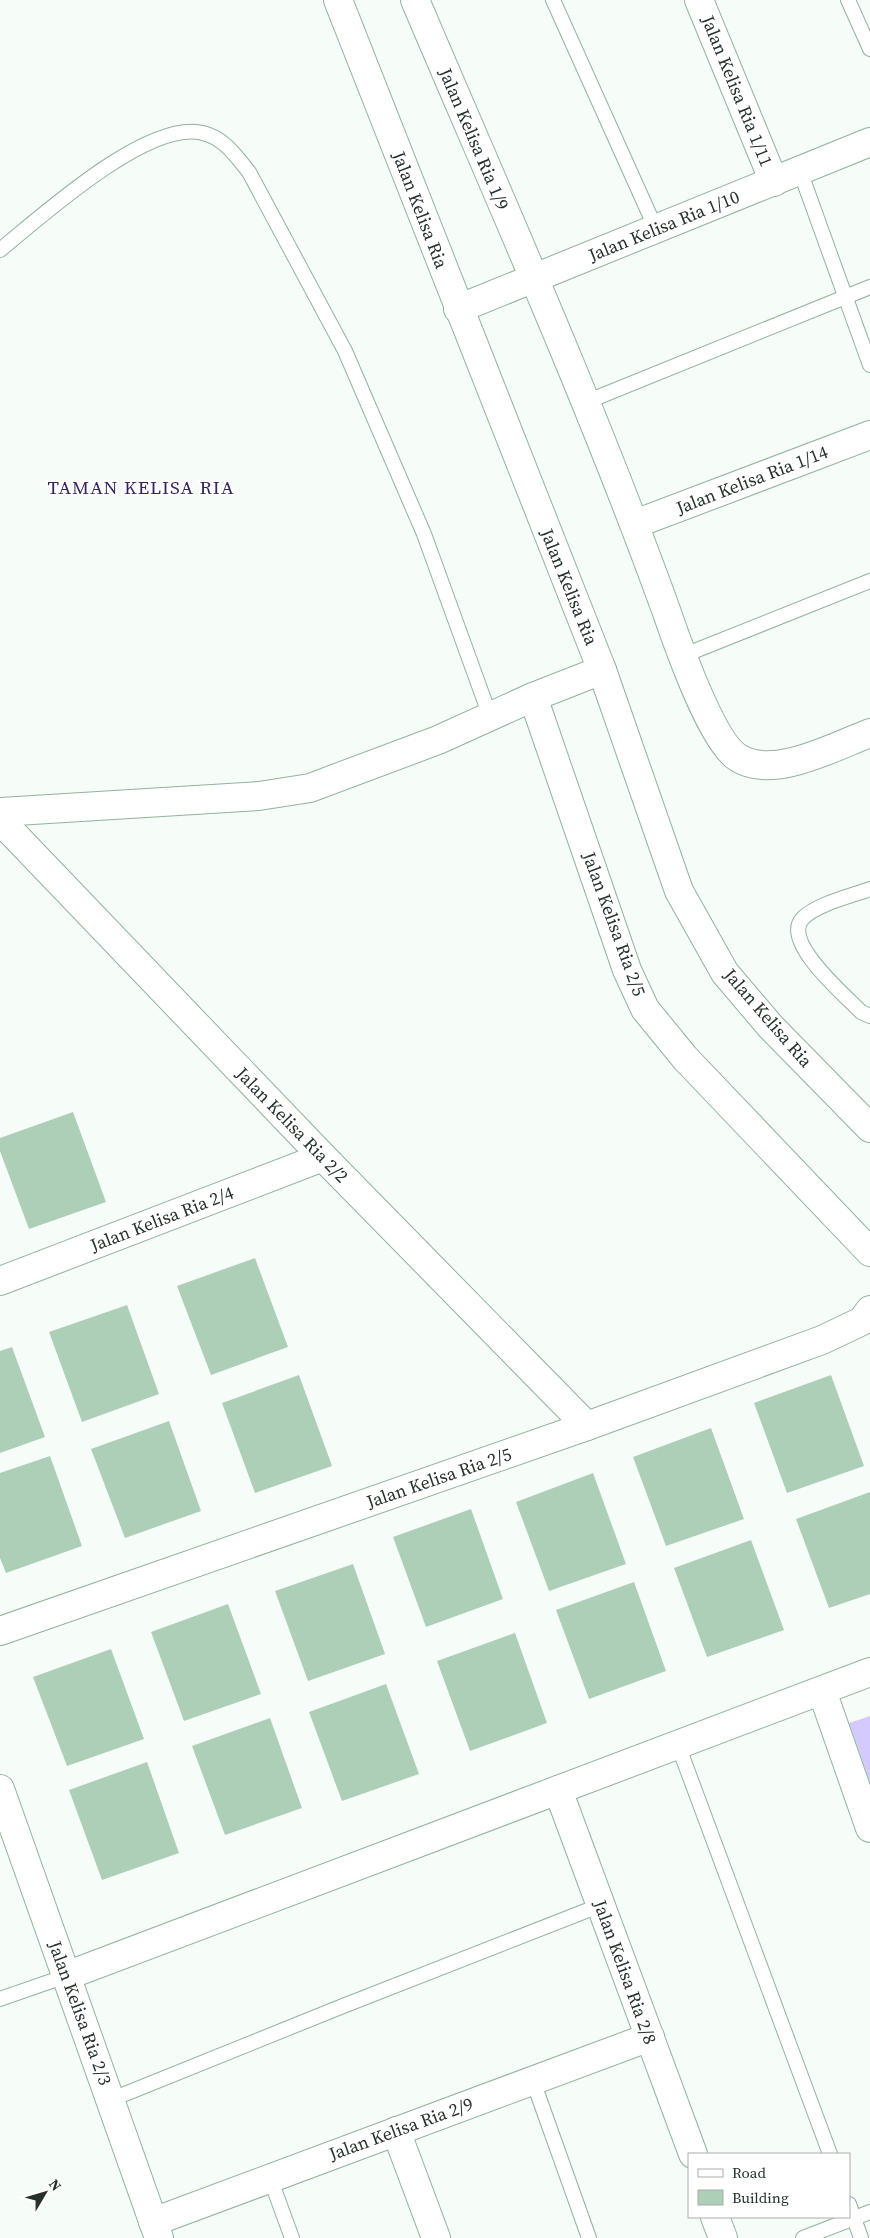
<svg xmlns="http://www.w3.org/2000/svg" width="870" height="2238" font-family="'Source Serif 4',serif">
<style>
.green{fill:#d5cafd}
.building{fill:#adcfb7}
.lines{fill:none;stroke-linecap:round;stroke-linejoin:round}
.service-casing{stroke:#91b39b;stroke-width:16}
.minor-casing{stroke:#91b39b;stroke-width:30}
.service{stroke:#fff;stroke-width:14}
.minor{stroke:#fff;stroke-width:28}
.labels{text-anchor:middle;stroke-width:4;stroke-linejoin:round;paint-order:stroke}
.street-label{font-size:18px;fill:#253229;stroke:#fff}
.neighbourhood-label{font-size:19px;letter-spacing:1px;fill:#37245f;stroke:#fff}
</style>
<rect width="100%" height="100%" fill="#f6fdf8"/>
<polygon class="green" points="870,1716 870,1783 849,1723"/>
<g class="building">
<polygon points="73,1112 106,1202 29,1229 0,1151 0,1138"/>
<polygon points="255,1258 288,1347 211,1375 177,1286"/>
<polygon points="127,1305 159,1394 82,1422 49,1332"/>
<polygon points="12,1347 45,1437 0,1453 0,1351"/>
<polygon points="299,1375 332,1466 255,1493 222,1403"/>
<polygon points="831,1375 864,1466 787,1493 754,1403"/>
<polygon points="169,1421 201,1511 125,1538 91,1449"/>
<polygon points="711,1428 744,1519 666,1546 633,1457"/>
<polygon points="50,1456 82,1546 6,1573 0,1558 0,1473"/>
<polygon points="593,1473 626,1564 549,1591 516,1502"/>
<polygon points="870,1492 870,1594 829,1608 796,1519"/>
<polygon points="471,1509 503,1599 426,1627 393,1537"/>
<polygon points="751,1540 784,1630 707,1657 674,1568"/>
<polygon points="353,1564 385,1654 308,1681 275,1591"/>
<polygon points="634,1582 666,1671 589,1699 556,1610"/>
<polygon points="228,1604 261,1694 184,1721 151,1632"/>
<polygon points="515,1633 547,1723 470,1751 437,1661"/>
<polygon points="111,1649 144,1739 67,1766 33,1677"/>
<polygon points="386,1684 419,1774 342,1801 309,1712"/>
<polygon points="270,1718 302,1808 225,1835 192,1746"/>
<polygon points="147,1762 179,1853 102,1880 69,1790"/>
</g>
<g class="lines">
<g class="service-casing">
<g id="service">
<polyline points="553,0 656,229"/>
<polyline points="848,0 870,49"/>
<polyline points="800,171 870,365"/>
<path d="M 0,250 C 42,216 148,119 203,133 C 224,138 236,156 249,172 L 345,351 L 424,534 L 490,716"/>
<polyline points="586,402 870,287"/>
<polyline points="682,656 870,581"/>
<path d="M 870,889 C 851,896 817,904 803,918 C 780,941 846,996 861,1012 L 870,1016"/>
<polyline points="678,1745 830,2154"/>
<polyline points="0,1999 66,1976"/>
<polyline points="533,2081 589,2238"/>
<polyline points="110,2100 343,2006 601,1905"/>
<polyline points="270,2178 292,2238"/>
<polyline points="849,2204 861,2238"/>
<polyline points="803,2238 870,2212"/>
</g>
</g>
<g class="minor-casing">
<g id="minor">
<polyline points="338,0 602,670 679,891 725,973 771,1027 870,1128"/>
<path d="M 415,0 C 501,202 591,403 666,610 C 677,642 711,740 737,757 C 772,781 835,746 870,733"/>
<polyline points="699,0 774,182"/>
<polyline points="458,309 870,142"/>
<polyline points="635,524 870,435"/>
<polyline points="533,697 627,970 645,1009 685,1058 870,1252"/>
<polyline points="0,812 259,796 310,788 438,740 533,697 602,670"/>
<polyline points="0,820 323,1157 587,1426"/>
<polyline points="0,1281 323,1157"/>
<polyline points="0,1631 587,1426 822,1340 862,1321 870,1310"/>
<polyline points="822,1691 870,1828"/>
<polyline points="0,1789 159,2238"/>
<polyline points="558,1790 693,2154"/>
<polyline points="66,1976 870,1672"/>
<polyline points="396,2131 436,2238"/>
<polyline points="715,2217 723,2238"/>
<polyline points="153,2222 650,2037"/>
</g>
</g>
<use href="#service" class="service"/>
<use href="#minor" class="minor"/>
</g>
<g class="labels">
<g class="street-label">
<text transform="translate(737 91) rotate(68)" y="6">Jalan Kelisa Ria 1/11</text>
<text transform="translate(474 139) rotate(67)" y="6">Jalan Kelisa Ria 1/9</text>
<text transform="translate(420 210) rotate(69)" y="6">Jalan Kelisa Ria</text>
<text transform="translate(664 226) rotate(-22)" y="6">Jalan Kelisa Ria 1/10</text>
<text transform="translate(752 480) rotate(-21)" y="6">Jalan Kelisa Ria 1/14</text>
<text transform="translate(569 587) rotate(68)" y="6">Jalan Kelisa Ria</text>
<text transform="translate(614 924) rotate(70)" y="6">Jalan Kelisa Ria 2/5</text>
<text transform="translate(768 1018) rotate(49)" y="6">Jalan Kelisa Ria</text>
<text transform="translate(292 1125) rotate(46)" y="6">Jalan Kelisa Ria 2/2</text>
<text transform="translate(162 1219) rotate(-21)" y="6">Jalan Kelisa Ria 2/4</text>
<text transform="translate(439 1478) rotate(-19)" y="6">Jalan Kelisa Ria 2/5</text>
<text transform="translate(625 1972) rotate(70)" y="6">Jalan Kelisa Ria 2/8</text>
<text transform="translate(80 2013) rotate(70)" y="6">Jalan Kelisa Ria 2/3</text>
<text transform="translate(401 2129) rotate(-20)" y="6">Jalan Kelisa Ria 2/9</text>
</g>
<g class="neighbourhood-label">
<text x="141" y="494">TAMAN KELISA RIA</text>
</g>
</g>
<rect x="688" y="2153" width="162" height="65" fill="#ffffff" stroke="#a8ada9"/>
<rect x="698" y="2169" width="25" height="8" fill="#ffffff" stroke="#a8ada9"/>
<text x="732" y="2178" font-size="15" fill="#253229">Road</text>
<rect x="698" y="2190" width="25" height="15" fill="#adcfb7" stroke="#a8ada9"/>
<text x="732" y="2203" font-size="15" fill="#253229">Building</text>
<g transform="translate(45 2193) rotate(52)" stroke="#ffffff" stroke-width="4" paint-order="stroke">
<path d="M0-4L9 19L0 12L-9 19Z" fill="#253229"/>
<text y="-8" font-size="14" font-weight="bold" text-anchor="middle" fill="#253229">N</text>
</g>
</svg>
